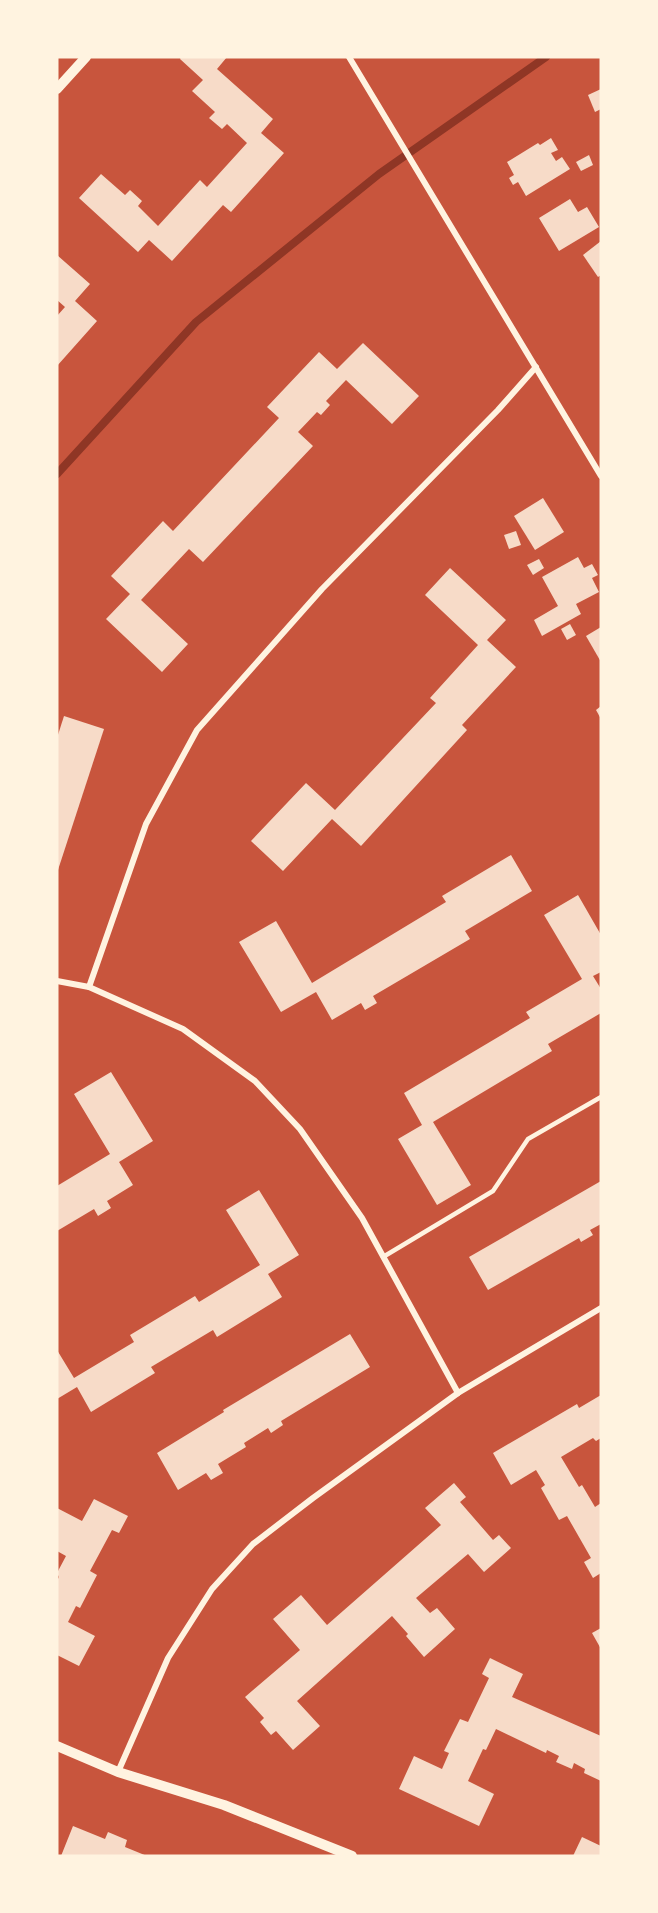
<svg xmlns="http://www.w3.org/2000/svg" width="658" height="1913" font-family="Barlow,sans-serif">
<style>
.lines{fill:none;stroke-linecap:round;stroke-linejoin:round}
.stream{stroke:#8f3625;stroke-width:8}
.building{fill:#f7dbc8}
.service{stroke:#fff3e0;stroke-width:4.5}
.minor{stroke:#fff3e0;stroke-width:6}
.tertiary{stroke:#fff3e0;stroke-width:10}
</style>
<rect width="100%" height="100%" fill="#c8553d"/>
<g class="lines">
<polyline class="stream" points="57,474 196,322 379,174 546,57"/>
</g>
<g class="building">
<polygon points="181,57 227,57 217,69 273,119 261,133 284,153 231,212 223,205 172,261 149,240 138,252 79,198 101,174 125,195 130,190 142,201 138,206 158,226 200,180 207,187 247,143 227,124 222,129 209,118 215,112 192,91 203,80 180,59"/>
<polygon points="601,89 601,109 595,112 588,95"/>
<polygon points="551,138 558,150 551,153 556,161 562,157 570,169 526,196 518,182 513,185 509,178 514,175 507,162 538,143 540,145"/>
<polygon points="589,155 593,165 581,171 576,162"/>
<polygon points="570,199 578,212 587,207 599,227 559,251 539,218"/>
<polygon points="601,241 601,275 598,277 583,255"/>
<polygon points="57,255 90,284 75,301 97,321 57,366 57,316 65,307 57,300"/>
<polygon points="363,343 419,396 392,424 346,380 326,401 330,405 321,415 317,412 298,432 313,446 203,562 189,549 141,600 188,644 162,672 106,619 130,594 111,576 163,521 173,531 279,418 267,407 319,352 337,369"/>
<polygon points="543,498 564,532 535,550 514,516"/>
<polygon points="516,531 521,545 509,549 504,535"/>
<polygon points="578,557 584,568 592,564 598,575 592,578 599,592 576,604 581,614 542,636 534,620 558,606 542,577"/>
<polygon points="539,559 544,568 533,575 527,565"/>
<polygon points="450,568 506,620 487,640 516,667 462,725 467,730 361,846 332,819 283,871 251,841 306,783 335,810 436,703 430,698 478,645 425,595"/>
<polygon points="570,624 576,635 567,640 561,629"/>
<polygon points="601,627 601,662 586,636"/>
<polygon points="601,706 601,719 596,710"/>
<polygon points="64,716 104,729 57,873 57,738"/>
<polygon points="511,855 532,891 465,931 470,939 373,996 377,1003 365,1010 361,1003 332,1020 316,992 281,1012 239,942 276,921 312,983 446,902 442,896"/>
<polygon points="578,895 601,935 601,972 593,976 601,989 601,1013 548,1044 552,1051 433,1122 471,1185 437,1205 398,1139 422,1125 404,1093 530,1018 526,1012 582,979 544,915"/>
<polygon points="111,1072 153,1141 119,1162 133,1185 107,1201 111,1208 98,1216 94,1209 57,1231 57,1186 110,1154 74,1094"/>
<polygon points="601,1181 601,1224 590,1230 593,1235 581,1242 579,1238 488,1290 469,1257"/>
<polygon points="259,1190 299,1255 268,1274 282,1297 217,1337 213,1330 151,1367 155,1373 91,1412 77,1387 57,1399 57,1350 74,1378 134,1342 130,1335 195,1296 199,1302 260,1265 226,1210"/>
<polygon points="350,1334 370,1367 281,1421 283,1425 271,1433 268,1428 244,1443 246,1447 218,1464 223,1473 211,1480 206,1473 178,1490 157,1453 224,1412 223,1410"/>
<polygon points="601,1395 601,1438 596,1441 593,1438 561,1457 579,1487 582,1485 595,1507 601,1503 601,1573 593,1578 584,1562 591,1558 567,1516 559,1520 541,1488 545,1485 536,1470 511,1485 493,1453 577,1404 579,1408"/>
<polygon points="454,1483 466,1497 460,1502 493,1540 499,1535 511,1548 484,1572 468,1554 416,1598 430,1613 437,1608 455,1629 424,1657 406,1636 408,1634 392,1616 297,1701 320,1726 293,1750 276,1731 271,1735 260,1722 264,1718 245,1697 300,1650 273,1619 301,1595 327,1625 441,1525 425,1508"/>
<polygon points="94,1499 128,1516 119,1533 112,1530 90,1571 97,1575 80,1608 76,1606 68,1622 95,1636 79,1666 57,1655 57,1581 59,1577 57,1573 66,1556 57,1551 57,1508 82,1521"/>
<polygon points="601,1628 601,1649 592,1633"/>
<polygon points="490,1658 523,1674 512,1697 601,1736 601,1781 584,1773 585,1769 574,1763 572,1769 556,1762 559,1756 547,1750 546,1753 496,1729 486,1750 483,1749 468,1781 494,1794 479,1826 399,1789 414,1756 442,1769 449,1753 444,1751 460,1719 468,1722 489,1678 482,1674"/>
<polygon points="73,1826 105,1839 108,1832 127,1840 125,1847 147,1856 61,1856"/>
<polygon points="582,1837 601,1846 601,1856 573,1856"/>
</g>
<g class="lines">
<polyline class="service" points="383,1257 493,1191 528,1139 601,1097"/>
<g class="minor">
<polyline points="349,57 601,476"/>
<polyline points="57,981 89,987 183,1029 255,1081 300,1129 362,1218 458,1393"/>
<polyline points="89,987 146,824 197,730 322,589 498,410 536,367"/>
<polyline points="118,1772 168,1658 212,1589 253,1544 313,1498 458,1393 601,1308"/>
</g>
<g class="tertiary">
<polyline points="57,89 86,57"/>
<polyline points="57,1746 118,1772 224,1805 352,1856"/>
</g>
</g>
<rect width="658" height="1913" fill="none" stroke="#fff3e0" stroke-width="117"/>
</svg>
